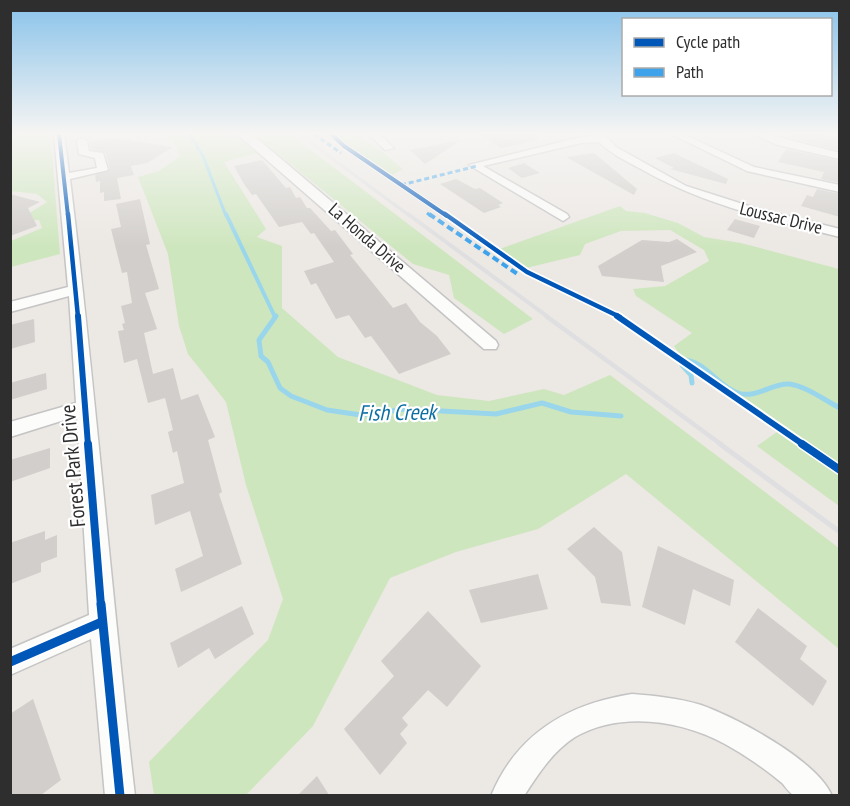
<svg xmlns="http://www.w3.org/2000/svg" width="850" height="806" font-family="'PT Sans Narrow',sans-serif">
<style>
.green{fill:#cee6be}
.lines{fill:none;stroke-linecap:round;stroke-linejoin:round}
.stream-far2{stroke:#99d6ec;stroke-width:3}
.stream-far1{stroke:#99d6ec;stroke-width:4}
.stream{stroke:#99d6ec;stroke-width:5}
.building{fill:#d1cecb}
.minor-casing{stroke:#c5c4c5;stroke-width:3}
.minor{fill:#fcfcfb;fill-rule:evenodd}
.rail-far3{stroke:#dfdfe1;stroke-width:3}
.rail-far2{stroke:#dfdfe1;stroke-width:4}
.rail-far1{stroke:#dfdfe1;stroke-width:4.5}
.rail{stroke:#dfdfe1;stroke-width:5}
.quiet-far1{stroke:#3ea3eb;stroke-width:3;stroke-dasharray:5 3;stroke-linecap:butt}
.quiet{stroke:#3ea3eb;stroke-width:4;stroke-dasharray:7 4;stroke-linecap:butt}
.cycleway-far4-casing{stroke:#fff;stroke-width:6}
.cycleway-far3-casing{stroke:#fff;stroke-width:8}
.cycleway-far2-casing{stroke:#fff;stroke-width:10}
.cycleway-far1-casing{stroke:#fff;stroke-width:11}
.cycleway-casing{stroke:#fff;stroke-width:13}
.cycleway-far4{stroke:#0057b8;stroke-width:4}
.cycleway-far3{stroke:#0057b8;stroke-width:4.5}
.cycleway-far2{stroke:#0057b8;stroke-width:6}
.cycleway-far1{stroke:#0057b8;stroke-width:8}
.cycleway{stroke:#0057b8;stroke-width:9}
.labels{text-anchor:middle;stroke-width:4.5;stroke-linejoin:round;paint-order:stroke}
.far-street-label{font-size:18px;fill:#2e2e2e;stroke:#fff}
.street-label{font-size:21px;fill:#2e2e2e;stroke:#fff}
.water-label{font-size:22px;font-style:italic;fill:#0d6fa3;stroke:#fff}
</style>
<rect width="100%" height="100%" fill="#ece8e4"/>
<g class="green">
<polygon points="11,134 47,134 52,154 60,254 11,267 11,241 42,228 39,220 11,222 11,217 31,212 47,202 37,194 11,191"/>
<polygon points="150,134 232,134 258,153 224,162 266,229 257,237 282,246 282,308 338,357 437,395 489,401 544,389 564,395 610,375 839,548 839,649 626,474 538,529 456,552 390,578 313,726 246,795 154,795 149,762 268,640 283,599 246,485 226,402 188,354 179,326 168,254 138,177 159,171 180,156 170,135"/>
<polygon points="250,134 290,134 533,319 504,334 454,298 449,275 413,264 266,144"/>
<path d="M 329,134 C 364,134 377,147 403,169 L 393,175 Z"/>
<polygon points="620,206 626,211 645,213 678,223 704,237 741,243 839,269 839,506 757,446 777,432 691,370 674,346 692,333 636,296 633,289 665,286 709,261 704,250 670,230 621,231 585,244 580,255 522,269 497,250"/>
</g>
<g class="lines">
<g class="stream-far2">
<polyline points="10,134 16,134"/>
<polyline points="189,134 203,156 226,216"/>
</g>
<polyline class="stream-far1" points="226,214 275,317"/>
<g class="stream">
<polyline points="276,316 259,340 261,356 268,362 280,388 291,396 327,410 361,415 405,409 496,414 542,403 571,412 621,416"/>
<path d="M 692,383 L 691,375 L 682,365 L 683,360 C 705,360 718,387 738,393 C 756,399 772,383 789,384 C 806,386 824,400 840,408"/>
</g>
</g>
<g class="building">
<polygon points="480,134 537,134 538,140 501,148"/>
<polygon points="794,134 817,134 840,138 840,151 792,138"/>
<polygon points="114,138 173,147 147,163 131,166 134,175 117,178 121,199 104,201 104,192 100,193 100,181 96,182 95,175 110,169 105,152 91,149 90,141"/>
<polygon points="461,140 425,164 410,150"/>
<polygon points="786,149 840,161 840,183 821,179 824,172 778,162"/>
<polygon points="594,153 637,189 634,195 566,157"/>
<polygon points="674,153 728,179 726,184 670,169 674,168 655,158"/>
<polygon points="262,160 286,188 290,187 296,198 300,197 307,208 310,208 331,231 335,230 353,254 350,255 393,308 406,303 420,322 437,336 451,354 399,374 371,336 365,338 349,315 336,319 316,283 311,285 304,271 334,262 314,233 311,234 302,222 279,227 256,194 252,195 244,184 234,166"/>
<polygon points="524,163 540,173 522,178 508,168"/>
<polygon points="456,179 475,189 480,188 503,203 498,205 501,207 484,213 440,184"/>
<polygon points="817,189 840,194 840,217 801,206 807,195 813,197"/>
<polygon points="10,194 40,202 28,208 37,226 10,236"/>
<polygon points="140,199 150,244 146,245 159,289 145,293 157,329 144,333 153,374 173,368 181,400 198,394 215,437 208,440 222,492 219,494 242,564 181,592 175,569 203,556 190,511 155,525 151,495 184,483 177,451 173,453 168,432 173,430 165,398 148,403 137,359 124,363 118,331 124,330 122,324 125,323 121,306 132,303 127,272 122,273 111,229 121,227 116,204"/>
<polygon points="735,219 760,226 754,238 727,230"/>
<polygon points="677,239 697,252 661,266 664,282 602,276 598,266 642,240 669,242"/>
<polygon points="34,319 35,342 10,349 10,325"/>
<polygon points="46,373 47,389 10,400 10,383"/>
<polygon points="50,448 50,468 10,482 10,460"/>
<polygon points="594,527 622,552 631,606 601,603 595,577 567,549"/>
<polygon points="45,531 45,540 57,535 57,557 41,563 41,572 10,584 10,543"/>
<polygon points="658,546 734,580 730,606 693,589 685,625 642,607"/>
<polygon points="538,574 548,609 481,623 469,590"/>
<polygon points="242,606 254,634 215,659 209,648 178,668 170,643"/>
<polygon points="758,608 807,646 800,659 827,681 813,706 735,642"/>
<polygon points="428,611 481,666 447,707 428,690 402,718 408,725 400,734 407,743 380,775 344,729 394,676 381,661"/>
<polygon points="33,699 61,780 41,795 10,795 10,714"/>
<polygon points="317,776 329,795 298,795"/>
</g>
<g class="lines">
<g class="minor-casing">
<g id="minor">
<path d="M 54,134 L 64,134 L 69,173 L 97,168 L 95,158 L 79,154 L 77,141 L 82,138 L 87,141 L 89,151 L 103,153 L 108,170 L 70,179 C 95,384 111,590 135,796 L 105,796 L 91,639 L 10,675 L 10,649 L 89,615 L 77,416 L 10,437 L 10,422 L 76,403 L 69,296 L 10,312 L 10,302 L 68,287 Z"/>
<polygon points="237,134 248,134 260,141 496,341 498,345 496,349 484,349"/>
<polygon points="369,134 379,134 394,148 385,150"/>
<path d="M 594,134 L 604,134 L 616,147 L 686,186 L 752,207 L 840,229 L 840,237 C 769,219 704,205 641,169 C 626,161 611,154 599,142 L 581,143 L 483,166 L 567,214 L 569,217 L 563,221 L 469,165 L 581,137 L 595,136 Z"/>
<polygon points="671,134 683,134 754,167 840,185 840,192 747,171"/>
<polygon points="752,134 766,134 840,153 840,159 778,145"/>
<path d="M 632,694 C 656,696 678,698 701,705 C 737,718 817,760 832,796 C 822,796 804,799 795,796 C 790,794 785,786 782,783 C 764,768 745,755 725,744 C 681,720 620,711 575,737 C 553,751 538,774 524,796 L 491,796 C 517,733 568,704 632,694 Z"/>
</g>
</g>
<use href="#minor" class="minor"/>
<polyline class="rail-far3" points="299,134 410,216"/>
<polyline class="rail-far2" points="408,214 548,317"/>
<polyline class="rail-far1" points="546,316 722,445"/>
<polyline class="rail" points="720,444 840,532"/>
<g class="quiet-far1">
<polyline points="314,134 341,153"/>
<polyline points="401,185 477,166"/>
<polyline points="427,213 431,216"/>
</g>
<polyline class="quiet" points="429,214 519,275"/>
<g class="cycleway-far4-casing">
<g id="cycleway-far4">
<polyline points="59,134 68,216"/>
<polyline points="331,134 344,146 447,216"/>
</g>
</g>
<g class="cycleway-far3-casing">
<g id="cycleway-far3">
<polyline points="68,214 78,317"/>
<polyline points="445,214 527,272 620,317"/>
</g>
</g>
<g class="cycleway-far2-casing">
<g id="cycleway-far2">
<polyline points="78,316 88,445"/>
<polyline points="617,316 804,445"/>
</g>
</g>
<g class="cycleway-far1-casing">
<g id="cycleway-far1">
<polyline points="88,444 101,606"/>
<polyline points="802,444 840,470"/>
</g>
</g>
<g class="cycleway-casing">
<g id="cycleway">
<polyline points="101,604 120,796"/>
<polyline points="10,662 102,622"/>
</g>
</g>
<use href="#cycleway-far4" class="cycleway-far4"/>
<use href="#cycleway-far3" class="cycleway-far3"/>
<use href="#cycleway-far2" class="cycleway-far2"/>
<use href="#cycleway-far1" class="cycleway-far1"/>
<use href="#cycleway" class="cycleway"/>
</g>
<linearGradient id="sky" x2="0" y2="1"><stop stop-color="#88c2ea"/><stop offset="0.54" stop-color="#f6f5f3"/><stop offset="1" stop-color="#f6f5f3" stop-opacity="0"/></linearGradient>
<rect width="850" height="247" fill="url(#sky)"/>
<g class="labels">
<g class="far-street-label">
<text transform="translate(781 218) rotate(14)" y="6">Loussac Drive</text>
<text transform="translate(367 238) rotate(41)" y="6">La Honda Drive</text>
</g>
<g class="street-label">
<text transform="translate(73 466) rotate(-95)" y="7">Forest Park Drive</text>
</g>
<g class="water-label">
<text transform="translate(397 412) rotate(-1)" y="8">Fish Creek</text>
</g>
</g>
<rect width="850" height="806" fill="none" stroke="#2e2e2e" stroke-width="24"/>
<rect x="622" y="18" width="210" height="78" fill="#ffffff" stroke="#ababab" stroke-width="1.5"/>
<rect x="634" y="38" width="30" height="9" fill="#0057b8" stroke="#ababab" stroke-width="1.5"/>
<text x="676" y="48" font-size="18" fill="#2e2e2e">Cycle path</text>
<rect x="634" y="68" width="30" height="9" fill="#3ea3eb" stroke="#ababab" stroke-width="1.5"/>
<text x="676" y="78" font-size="18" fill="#2e2e2e">Path</text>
</svg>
